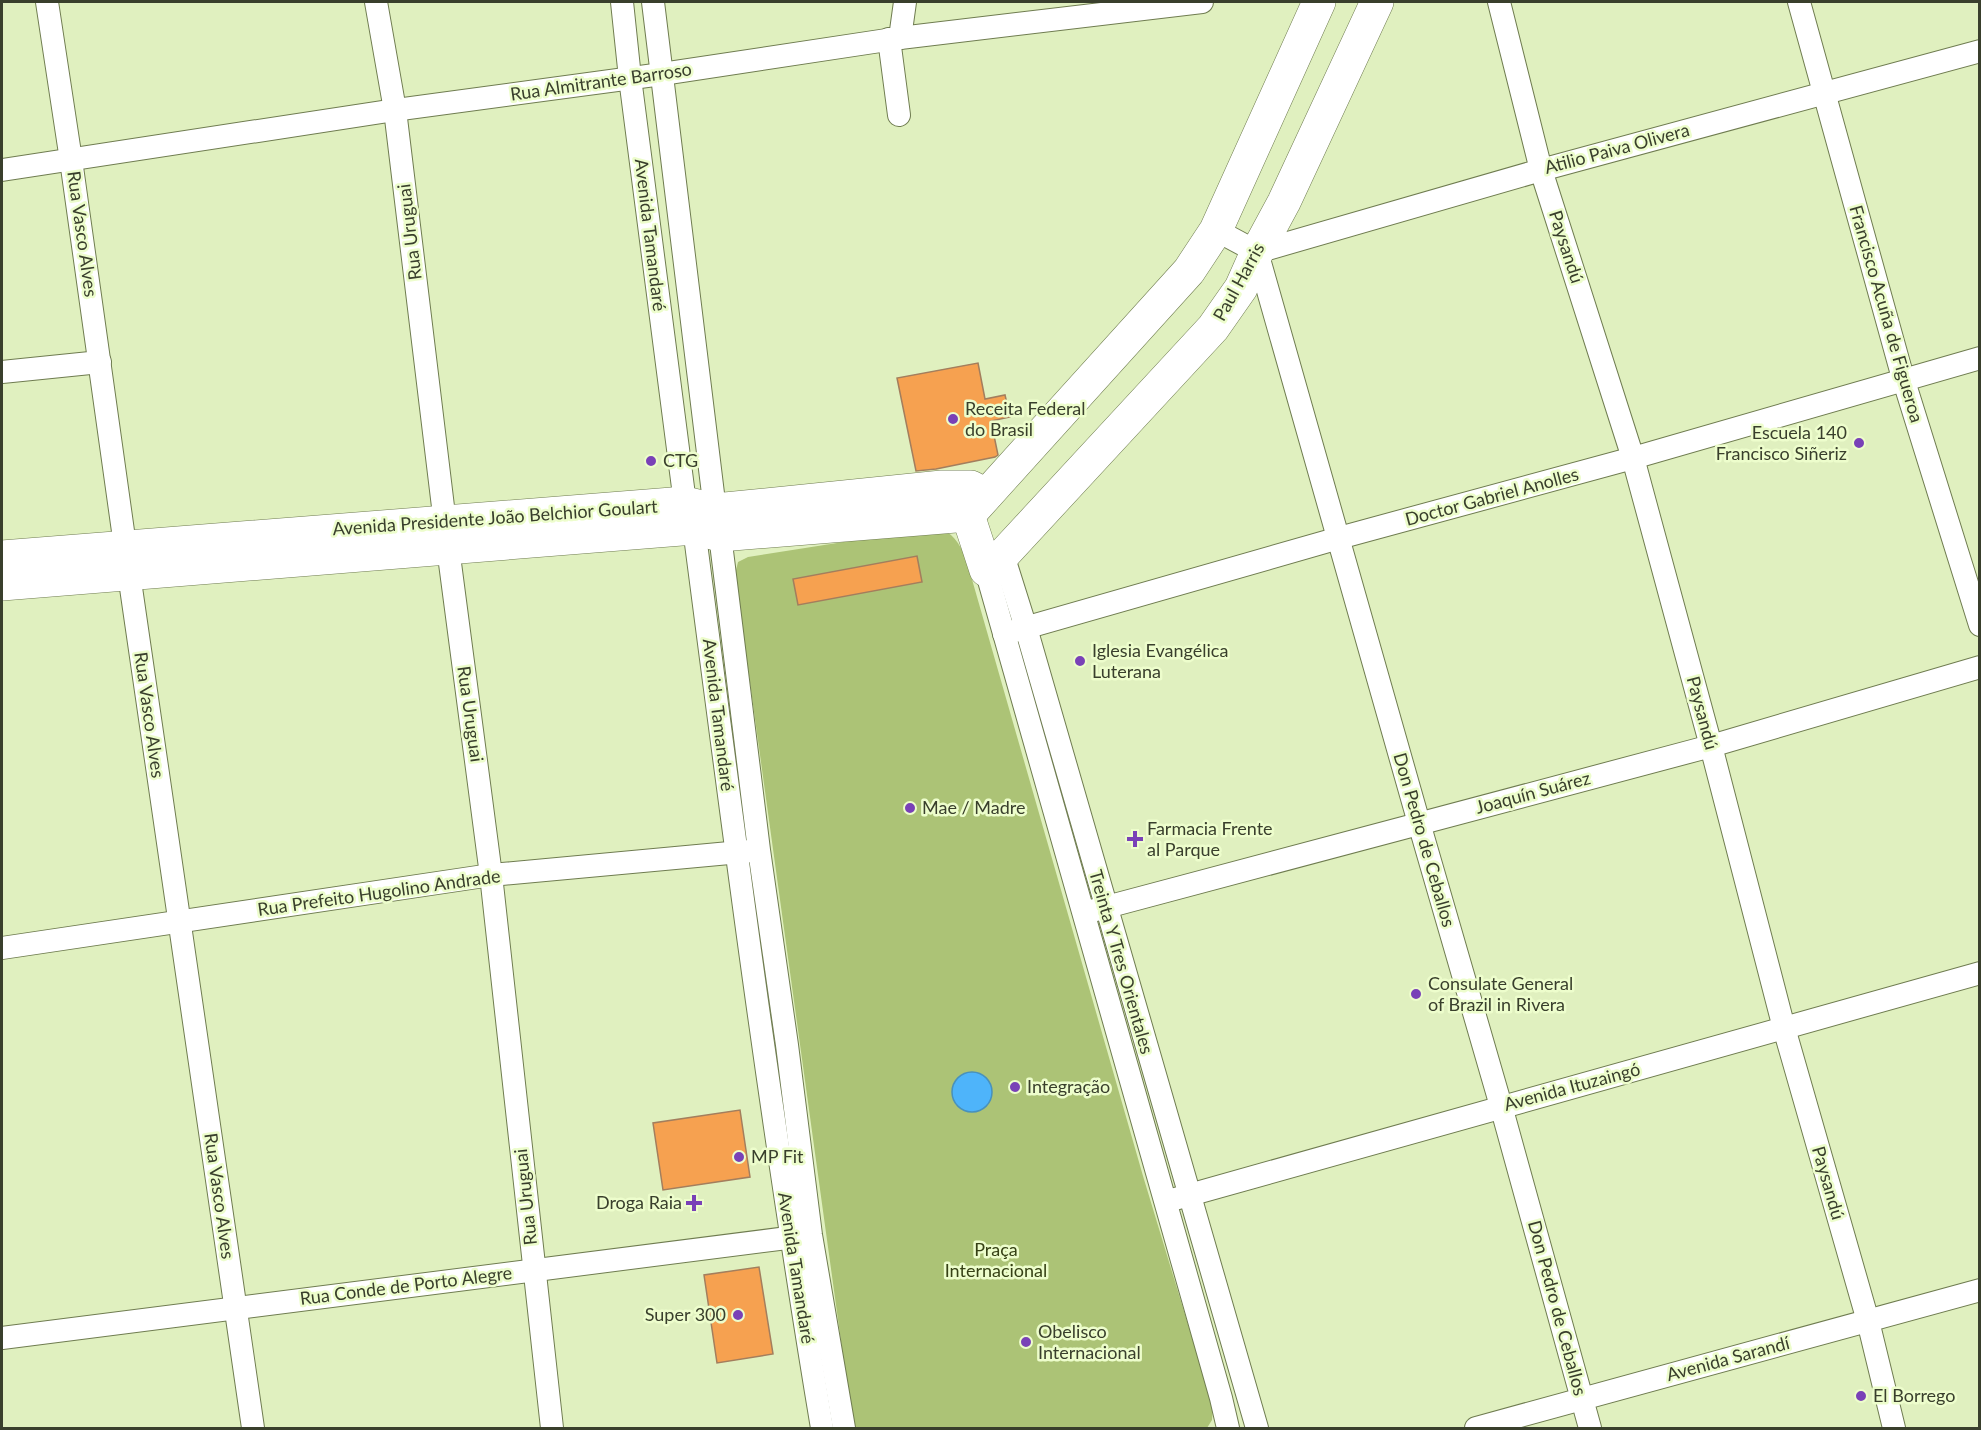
<svg xmlns="http://www.w3.org/2000/svg" width="1981" height="1430" font-family="Lato,sans-serif">
<style>
.green{fill:#acc376}
.water{fill:#4eb4fa;stroke:#4891bc;stroke-width:1.5}
.building{fill:#f6a150;stroke:#a37e5d;stroke-width:1.5}
.lines{fill:none;stroke-linecap:round;stroke-linejoin:round}
.minor-casing{stroke:#6f7c50;stroke-width:24}
.highway-casing{stroke:#6f7c50;stroke-width:34}
.minor{stroke:#fff;stroke-width:22}
.highway{stroke:#fff;stroke-width:33}
.poi-dot{fill:#7941b7;stroke:#edfdcc;stroke-width:2}
.labels{text-anchor:middle;stroke-width:5;stroke-linejoin:round;paint-order:stroke}
.street-label{font-size:18px;fill:#393f2c;stroke:#edfdcc}
.poi-label{font-size:18px;fill:#393f2c;stroke:#edfdcc;text-anchor:start}
.park-label{font-size:18px;fill:#364115;stroke:#edfdcc}
</style>
<rect width="100%" height="100%" fill="#e0f0bf"/>
<path class="green" d="M 939,527 C 953,534 958,542 965,555 L 1143,1176 L 1213,1407 L 1212,1420 L 1207,1428 L 853,1428 L 735,574 L 738,562 L 748,557 Z"/>
<circle class="water" cx="972" cy="1092" r="20"/>
<g class="building">
<polygon points="978,363 985,399 1005,395 1010,417 991,421 998,455 995,457 936,469 916,471 897,378"/>
<polygon points="917,556 922,582 798,605 793,579"/>
<polygon points="740,1110 750,1177 663,1190 653,1123"/>
<polygon points="759,1267 773,1354 717,1363 704,1275"/>
</g>
<g class="lines">
<g class="minor-casing">
<g id="minor">
<polyline points="47,2 71,160 129,574 253,1428"/>
<polyline points="376,2 395,110 448,548 491,875 552,1428"/>
<path d="M 622,2 L 630,78 L 685,503 L 694,528 C 733,829 772,1129 822,1428"/>
<polyline points="653,2 715,510 720,535 759,850 787,1045 811,1235 844,1428"/>
<polyline points="1499,2 1541,170 1633,458 1711,746 1784,1028 1868,1321 1894,1428"/>
<polyline points="1799,2 1903,378 1980,625"/>
<polyline points="900,38 905,2"/>
<polyline points="889,39 899,115"/>
<polyline points="2,170 395,110 662,74 900,38 1202,2"/>
<polyline points="1216,230 1257,252"/>
<polyline points="1257,252 1419,823 1501,1106 1590,1428"/>
<polyline points="1257,252 1541,170 1980,51"/>
<polyline points="2,372 100,362"/>
<polyline points="1003,555 1026,628 1257,1428"/>
<polyline points="986,570 1221,1398 1228,1428"/>
<polyline points="1004,634 1339,538 1633,458 1980,358"/>
<polyline points="1084,913 1711,746 1980,667"/>
<polyline points="2,948 491,875 751,851"/>
<polyline points="1175,1199 1980,973"/>
<polyline points="2,1338 803,1236"/>
<polyline points="1476,1428 1980,1290"/>
</g>
</g>
<g class="highway-casing">
<g id="highway">
<polyline points="973,510 1189,271 1216,230 1319,2"/>
<polyline points="968,515 986,570 1003,555 1213,328 1241,288 1257,252 1284,202 1377,2"/>
<polyline points="2,557 685,503 715,510 942,487 971,487 986,495"/>
<polyline points="2,584 694,528 720,535 968,515"/>
</g>
</g>
<use href="#minor" class="minor"/>
<use href="#highway" class="highway"/>
</g>
<g class="poi-dot">
<circle cx="953" cy="419" r="6"/>
<circle cx="1859" cy="443" r="6"/>
<circle cx="651" cy="461" r="6"/>
<circle cx="1080" cy="661" r="6"/>
<circle cx="910" cy="808" r="6"/>
<path d="M1132 830h6v6h6v6h-6v6h-6v-6h-6v-6h6z"/>
<circle cx="1416" cy="994" r="6"/>
<circle cx="1015" cy="1087" r="6"/>
<circle cx="739" cy="1157" r="6"/>
<path d="M691 1194h6v6h6v6h-6v6h-6v-6h-6v-6h6z"/>
<circle cx="738" cy="1315" r="6"/>
<circle cx="1026" cy="1342" r="6"/>
<circle cx="1861" cy="1396" r="6"/>
</g>
<g class="labels">
<g class="street-label">
<text transform="translate(601 82) rotate(-8)" y="6">Rua Almitrante Barroso</text>
<text transform="translate(1617 149) rotate(-15)" y="6">Atilio Paiva Olivera</text>
<text transform="translate(410 232) rotate(-97)" y="6">Rua Uruguai</text>
<text transform="translate(82 234) rotate(82)" y="6">Rua Vasco Alves</text>
<text transform="translate(650 235) rotate(83)" y="6">Avenida Tamandaré</text>
<text transform="translate(1566 247) rotate(72)" y="6">Paysandú</text>
<text transform="translate(1239 282) rotate(-61)" y="6">Paul Harris</text>
<text transform="translate(1886 314) rotate(74)" y="6">Francisco Acuña de Figueroa</text>
<text transform="translate(1492 497) rotate(-15)" y="6">Doctor Gabriel Anolles</text>
<text transform="translate(495 518) rotate(-4)" y="6">Avenida Presidente João Belchior Goulart</text>
<text transform="translate(1702 713) rotate(75)" y="6">Paysandú</text>
<text transform="translate(470 714) rotate(82)" y="6">Rua Uruguai</text>
<text transform="translate(149 715) rotate(82)" y="6">Rua Vasco Alves</text>
<text transform="translate(718 715) rotate(83)" y="6">Avenida Tamandaré</text>
<text transform="translate(1533 793) rotate(-15)" y="6">Joaquín Suárez</text>
<text transform="translate(1424 840) rotate(74)" y="6">Don Pedro de Ceballos</text>
<text transform="translate(379 893) rotate(-8)" y="6">Rua Prefeito Hugolino Andrade</text>
<text transform="translate(1121 962) rotate(74)" y="6">Treinta Y Tres Orientales</text>
<text transform="translate(1572 1087) rotate(-15)" y="6">Avenida Ituzaingó</text>
<text transform="translate(1828 1183) rotate(74)" y="6">Paysandú</text>
<text transform="translate(219 1196) rotate(82)" y="6">Rua Vasco Alves</text>
<text transform="translate(526 1197) rotate(-96)" y="6">Rua Uruguai</text>
<text transform="translate(796 1268) rotate(81)" y="6">Avenida Tamandaré</text>
<text transform="translate(406 1286) rotate(-7)" y="6">Rua Conde de Porto Alegre</text>
<text transform="translate(1557 1308) rotate(75)" y="6">Don Pedro de Ceballos</text>
<text transform="translate(1728 1359) rotate(-15)" y="6">Avenida Sarandí</text>
</g>
<g class="poi-label">
<text x="965" y="415">Receita Federal<tspan x="965" dy="21">do Brasil</tspan></text>
<text x="1847" y="439" text-anchor="end">Escuela 140<tspan x="1847" dy="21">Francisco Siñeriz</tspan></text>
<text x="663" y="467">CTG</text>
<text x="1092" y="657">Iglesia Evangélica<tspan x="1092" dy="21">Luterana</tspan></text>
<text x="922" y="814">Mae / Madre</text>
<text x="1147" y="835">Farmacia Frente<tspan x="1147" dy="21">al Parque</tspan></text>
<text x="1428" y="990">Consulate General<tspan x="1428" dy="21">of Brazil in Rivera</tspan></text>
<text x="1027" y="1093">Integração</text>
<text x="751" y="1163">MP Fit</text>
<text x="682" y="1209" text-anchor="end">Droga Raia</text>
<text x="726" y="1321" text-anchor="end">Super 300</text>
<text x="1038" y="1338">Obelisco<tspan x="1038" dy="21">Internacional</tspan></text>
<text x="1873" y="1402">El Borrego</text>
</g>
<g class="park-label">
<text x="996" y="1256">Praça<tspan x="996" dy="21">Internacional</tspan></text>
</g>
</g>
<rect width="1981" height="1430" fill="none" stroke="#393f2c" stroke-width="6"/>
</svg>
